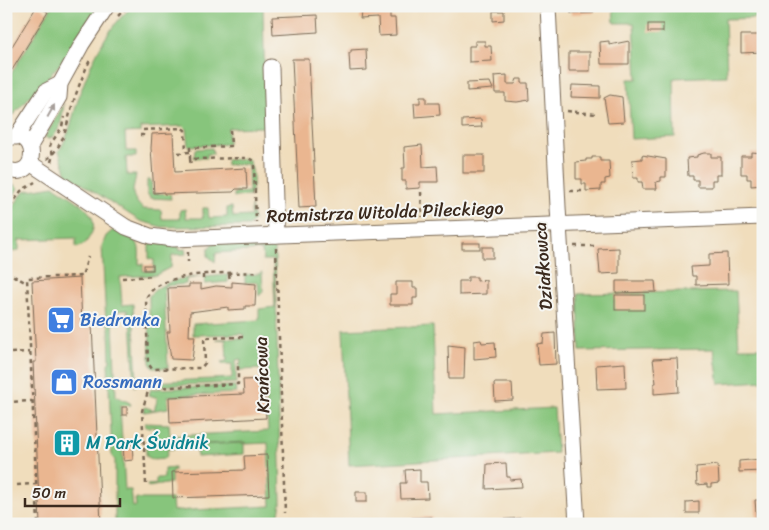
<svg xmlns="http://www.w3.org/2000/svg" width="769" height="530" font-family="Sriracha,sans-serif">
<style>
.green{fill:#87c57c;stroke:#61784d}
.building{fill:#eab690}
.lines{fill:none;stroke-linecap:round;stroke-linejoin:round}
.minor-casing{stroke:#7a6955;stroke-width:17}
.path{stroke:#7a6955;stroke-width:2.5;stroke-dasharray:4 4;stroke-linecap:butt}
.minor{stroke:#fff;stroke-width:15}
.oneway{fill:#a79f9a}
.labels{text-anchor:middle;stroke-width:4;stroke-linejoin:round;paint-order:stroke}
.street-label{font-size:18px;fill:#3b2a1e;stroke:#f6f6f2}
.shop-label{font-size:18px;fill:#366cbe;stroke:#f6f6f2;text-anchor:start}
.culture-label{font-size:18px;fill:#0d838f;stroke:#f6f6f2;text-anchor:start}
</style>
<rect width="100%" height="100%" fill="#f6f6f2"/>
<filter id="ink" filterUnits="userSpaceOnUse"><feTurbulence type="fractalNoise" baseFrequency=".02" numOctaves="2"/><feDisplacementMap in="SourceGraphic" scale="10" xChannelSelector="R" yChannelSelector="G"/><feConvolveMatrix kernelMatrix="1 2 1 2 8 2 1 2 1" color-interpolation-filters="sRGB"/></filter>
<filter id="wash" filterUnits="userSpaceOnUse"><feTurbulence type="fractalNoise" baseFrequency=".0096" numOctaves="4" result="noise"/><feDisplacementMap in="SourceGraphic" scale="20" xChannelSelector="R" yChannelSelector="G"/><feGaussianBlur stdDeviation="1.12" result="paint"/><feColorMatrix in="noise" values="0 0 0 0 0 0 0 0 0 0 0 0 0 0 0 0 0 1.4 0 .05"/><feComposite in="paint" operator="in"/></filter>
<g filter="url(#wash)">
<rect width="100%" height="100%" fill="#f0ddbc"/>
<g class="green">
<polygon points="52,6 99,6 70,53 13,115 6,112 6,82"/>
<path d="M 133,6 L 263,6 L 268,221 L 264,127 L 228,128 L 228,144 L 188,146 L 186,129 L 183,126 L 141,128 L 141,132 L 125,133 L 126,151 L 136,151 L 136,157 L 126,157 L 127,175 L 136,175 C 133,191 129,195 143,209 L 161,210 L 162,219 L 180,219 L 180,210 L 185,209 L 186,218 L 203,218 L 203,208 L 208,208 L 209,218 L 227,217 L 227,208 L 232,207 L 233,217 L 251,216 L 251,206 L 254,220 L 249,226 L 162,227 L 140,221 L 67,174 L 59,151 C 70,134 72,118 78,100 C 89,66 105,29 133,6 Z"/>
<polygon points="613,6 763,6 763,18 725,19 727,76 674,78 675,137 631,139 628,79 637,79 634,23 614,23"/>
<path d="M 64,104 C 62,116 61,135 48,139 L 45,137 Z"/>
<polygon points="212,148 213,154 207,154 207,158 194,158 195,149"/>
<path d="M 248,159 C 254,169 255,186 250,196 L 234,197 L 234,193 L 249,192 L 248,164 L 226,165 L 226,160 Z"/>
<polygon points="147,180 151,180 152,194 170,193 171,199 150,198 147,193"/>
<polygon points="14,184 18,188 6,209 6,197"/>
<path d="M 54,186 C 69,197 105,212 90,236 C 86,243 84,246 76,248 L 76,238 L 19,240 L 19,250 L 14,252 L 6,248 L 6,217 L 24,191 Z"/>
<path d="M 112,231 C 118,230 123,233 128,236 C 142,242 139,251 139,264 L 143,264 L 143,271 L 154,271 L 154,260 L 149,259 L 149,246 L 151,243 L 179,246 L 179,250 L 185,249 L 186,254 L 172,255 L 171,267 L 156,275 L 120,277 L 122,305 L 133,304 L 137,383 L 135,387 L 131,320 L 128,320 L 127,310 L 117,311 L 118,321 L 113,321 L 116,396 L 130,403 L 131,405 L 120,406 L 125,490 L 131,490 L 133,507 L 136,506 L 135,499 L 172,499 L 173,511 L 271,506 L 268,443 L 245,444 L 245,442 L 166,446 L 244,443 L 244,454 L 197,457 L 196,448 L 168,449 L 166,458 L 152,459 L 146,456 L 146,442 L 156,442 L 155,427 L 145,427 L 145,423 L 169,424 L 170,436 L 268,431 L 264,369 L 239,370 L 241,359 L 236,360 L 236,383 L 151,386 L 150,382 L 232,378 L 232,364 L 223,364 L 221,362 L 227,361 L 226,340 L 216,339 L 244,338 L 244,334 L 193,335 L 193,324 L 259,320 L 259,309 L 275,307 L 273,260 L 263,260 L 262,250 L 216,253 L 215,262 L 208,256 L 208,249 L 213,243 L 273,242 L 275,259 L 281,503 L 277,523 L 115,524 L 115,460 L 112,457 L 108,364 L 110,361 L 109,325 L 106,323 L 102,246 L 106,236 Z"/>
<polygon points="262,272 263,292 259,296 258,282 245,283 245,275 259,274"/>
<polygon points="228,275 228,282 205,284 205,277"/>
<path d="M 201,277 L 186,279 L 186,284 L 164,286 L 168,368 L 153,368 L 150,363 L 149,296 C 162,281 182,278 201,277 Z"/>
<polygon points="736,291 739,348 763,348 763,381 719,384 714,349 580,351 578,294"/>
<polygon points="433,326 436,414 554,408 557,453 349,465 343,330"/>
<polygon points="235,386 236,393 168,396 168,408 144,412 145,407 154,410 158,398 149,395 151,389"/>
<polygon points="174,468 174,471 171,471 171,483 148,487 147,485 156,484 156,478 164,478 164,469"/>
</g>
<g id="blocks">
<g class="building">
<polygon points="37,6 48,12 12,70 6,67 6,56"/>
<polygon points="362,6 390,6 390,18 395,18 396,35 379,36 378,18 360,19"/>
<polygon points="571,6 594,7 594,13 571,14"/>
<polygon points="6,8 12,11 6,21"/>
<polygon points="493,11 504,11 504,20 493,21"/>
<polygon points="317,15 318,32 273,35 272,17"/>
<rect x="648" y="24" width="15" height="8"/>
<polygon points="741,35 763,35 763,52 741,53"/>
<polygon points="475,41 485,41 485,46 491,46 492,61 469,62 469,46 475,46"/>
<polygon points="609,41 609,45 629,41 629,64 601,64 600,42"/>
<polygon points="366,49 367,70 350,71 349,53 351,53 351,50"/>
<rect x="569" y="52" width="21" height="19"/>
<polygon points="292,59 309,59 316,207 299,208"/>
<polygon points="507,75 507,84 515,84 517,79 522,79 522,83 528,83 529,100 517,102 505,101 505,93 495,93 494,76"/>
<polygon points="490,82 493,89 467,91 467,83"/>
<polygon points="572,85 600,86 600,98 571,97"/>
<polygon points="610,95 622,97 624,122 608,123 604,98"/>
<polygon points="420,97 426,97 426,103 439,103 440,115 415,117 414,103 420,103"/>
<polygon points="481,119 482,127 462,128 462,120"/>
<polygon points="173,133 175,172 246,168 247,189 236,189 233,192 164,194 164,192 154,193 151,148 152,134"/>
<polygon points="422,145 423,167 437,166 438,182 420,182 420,188 406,189 406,181 402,181 402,168 405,168 404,147"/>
<polygon points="751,152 763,153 763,185 751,186 751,179 747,179 747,174 741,174 741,156 751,156"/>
<polygon points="704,153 711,153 711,157 721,157 721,175 716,175 716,180 712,180 712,187 698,187 698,180 693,180 693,176 688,176 687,158 697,157 697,155"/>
<rect x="463" y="155" width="21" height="18"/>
<polygon points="642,155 666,159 666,177 661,177 661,181 656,182 657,189 643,189 642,182 638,182 638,178 633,178 632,160 642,159"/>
<polygon points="592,157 600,157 600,161 609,161 610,178 605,179 605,184 601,184 601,190 586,191 586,184 582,184 582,179 576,179 576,162 586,161 586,159 592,159"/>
<rect x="462" y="243" width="18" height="6"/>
<rect x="482" y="247" width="11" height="11"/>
<polygon points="619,248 619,273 600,274 598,249"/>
<polygon points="727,253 728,284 696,285 696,276 692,276 691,267 709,266 709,254"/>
<rect x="144" y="265" width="9" height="5"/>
<polygon points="468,277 477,277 477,281 486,280 486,294 459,295 459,281 468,281"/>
<polygon points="80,278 82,324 92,324 101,524 40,524 33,362 36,362 32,281"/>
<polygon points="616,281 655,281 656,292 616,293"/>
<polygon points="232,282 256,284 255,306 245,306 245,309 228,310 228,307 190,312 189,336 195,336 192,360 171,359 167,332 170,332 168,288 189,287 189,284 201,284 201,289 216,286 232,287"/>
<polygon points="396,282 413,282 413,288 417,288 417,298 413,298 413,305 390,305 390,294 396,294"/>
<rect x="615" y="295" width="29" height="15"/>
<polygon points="555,333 556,364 539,365 537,344 543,343 544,334"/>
<polygon points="481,340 482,343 495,342 496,357 474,359 474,341"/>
<polygon points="448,345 465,347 464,379 449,379"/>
<polygon points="677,358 679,392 654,394 654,383 656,383 653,359"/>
<polygon points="625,363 626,388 597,389 596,365"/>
<polygon points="264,379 266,418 170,423 169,397 244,394 243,380"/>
<polygon points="494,383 512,383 513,400 495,401"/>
<rect x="122" y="407" width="5" height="8"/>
<polygon points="123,440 132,440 133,460 124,461"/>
<polygon points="267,455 269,495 173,498 172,472 245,470 244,456"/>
<polygon points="762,459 762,471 739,472 739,461"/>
<polygon points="506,463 507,477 510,477 510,480 521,479 522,487 486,489 487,464"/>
<polygon points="718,465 719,483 711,484 711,487 707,487 707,484 697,485 696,467"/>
<polygon points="420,469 420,482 427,482 428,498 401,499 400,483 406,483 405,470"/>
<rect x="356" y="492" width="11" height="10"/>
<polygon points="755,500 763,500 763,524 757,524"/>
<polygon points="699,501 699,513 686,513 686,502"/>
<polygon points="432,517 433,524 413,524 412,518"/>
<polygon points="522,518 523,524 497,524 497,520"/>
</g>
</g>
</g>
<g filter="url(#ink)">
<use href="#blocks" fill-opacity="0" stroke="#7a6955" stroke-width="1"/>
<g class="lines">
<g class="minor-casing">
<g id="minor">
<polyline points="548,6 558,207 577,524"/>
<polyline points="271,67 276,235"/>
<polyline points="16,137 46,91 60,84"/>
<path d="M 6,139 C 40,124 40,184 6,169"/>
<polyline points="30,146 59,97 60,84 82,44 107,6"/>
<polyline points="30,163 126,227 150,236 173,239 763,217"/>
</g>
</g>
<g class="path">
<polyline points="118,16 128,6"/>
<polyline points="567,111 596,114"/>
<polyline points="230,130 231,146 190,148 190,159 248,158 252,160 254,166 256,222"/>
<polyline points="140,135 143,135 143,130 182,128 185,130 186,152"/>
<polyline points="178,153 190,152"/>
<path d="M 47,159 C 66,144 66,124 73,103 C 78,88 84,72 91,58"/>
<polyline points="190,159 191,166"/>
<polyline points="51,162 53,155 50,145 62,127 64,117"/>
<polyline points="570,191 582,191"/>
<polyline points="421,192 422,217"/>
<polyline points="6,213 21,191 35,182"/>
<polyline points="574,246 596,246"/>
<polyline points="276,248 285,513"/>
<polyline points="188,252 188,262"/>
<polyline points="6,272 27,283"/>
<polyline points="229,274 230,281"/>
<polyline points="203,275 203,283"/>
<polyline points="122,278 152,276"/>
<path d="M 243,337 L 204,338 L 205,363 L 201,368 L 152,369 L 148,363 L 146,299 C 158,269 230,274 258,272"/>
<polyline points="11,353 30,352"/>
<polyline points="6,402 32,401"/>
<polyline points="146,484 142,411 149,388 238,384 238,362"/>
<polyline points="17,485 36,484"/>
<polyline points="38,524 27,278 82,276 88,257"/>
</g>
<use href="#minor" class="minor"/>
</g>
<defs><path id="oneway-solid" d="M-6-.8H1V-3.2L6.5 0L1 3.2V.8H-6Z" transform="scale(1.25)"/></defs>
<use class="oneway" href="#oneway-solid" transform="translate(51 111) rotate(-61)"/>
</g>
<defs>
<g id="supermarket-square" transform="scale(1.4375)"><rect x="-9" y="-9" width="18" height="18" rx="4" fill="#3f7fe0" stroke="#f6f6f2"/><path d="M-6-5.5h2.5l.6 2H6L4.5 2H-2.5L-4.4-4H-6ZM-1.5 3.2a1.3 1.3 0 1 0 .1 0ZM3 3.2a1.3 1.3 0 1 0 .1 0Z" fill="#fff"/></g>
<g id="shop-square" transform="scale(1.4375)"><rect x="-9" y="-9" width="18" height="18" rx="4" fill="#3f7fe0" stroke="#f6f6f2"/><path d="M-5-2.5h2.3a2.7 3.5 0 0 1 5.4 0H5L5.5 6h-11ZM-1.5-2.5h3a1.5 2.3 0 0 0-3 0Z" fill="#fff"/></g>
<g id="building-square" transform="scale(1.4375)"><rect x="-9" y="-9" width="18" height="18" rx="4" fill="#0f9aa8" stroke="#f6f6f2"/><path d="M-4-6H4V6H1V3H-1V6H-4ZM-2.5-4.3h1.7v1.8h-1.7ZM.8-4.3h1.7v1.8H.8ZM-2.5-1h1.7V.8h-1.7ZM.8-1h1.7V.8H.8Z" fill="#fff"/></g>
</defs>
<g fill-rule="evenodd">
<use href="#supermarket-square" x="61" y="320"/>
<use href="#shop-square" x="64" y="382"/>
<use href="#building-square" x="67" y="443"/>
</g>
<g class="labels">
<g class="street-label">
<text transform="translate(385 212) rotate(-2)" y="6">Rotmistrza Witolda Pileckiego</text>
<text transform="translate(543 266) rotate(-94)" y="6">Działkowca</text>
<text transform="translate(262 375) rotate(-92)" y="6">Krańcowa</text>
</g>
<g class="shop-label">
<text x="80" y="326">Biedronka</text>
<text x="83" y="388">Rossmann</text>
</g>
<g class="culture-label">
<text x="86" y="449">M Park Świdnik</text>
</g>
</g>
<rect width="769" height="530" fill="none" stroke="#f6f6f2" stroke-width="25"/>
<path d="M25 498v8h95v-8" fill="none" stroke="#3b2a1e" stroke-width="2.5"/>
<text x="32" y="498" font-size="15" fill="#3b2a1e" stroke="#f6f6f2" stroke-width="4" paint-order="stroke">50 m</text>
</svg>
